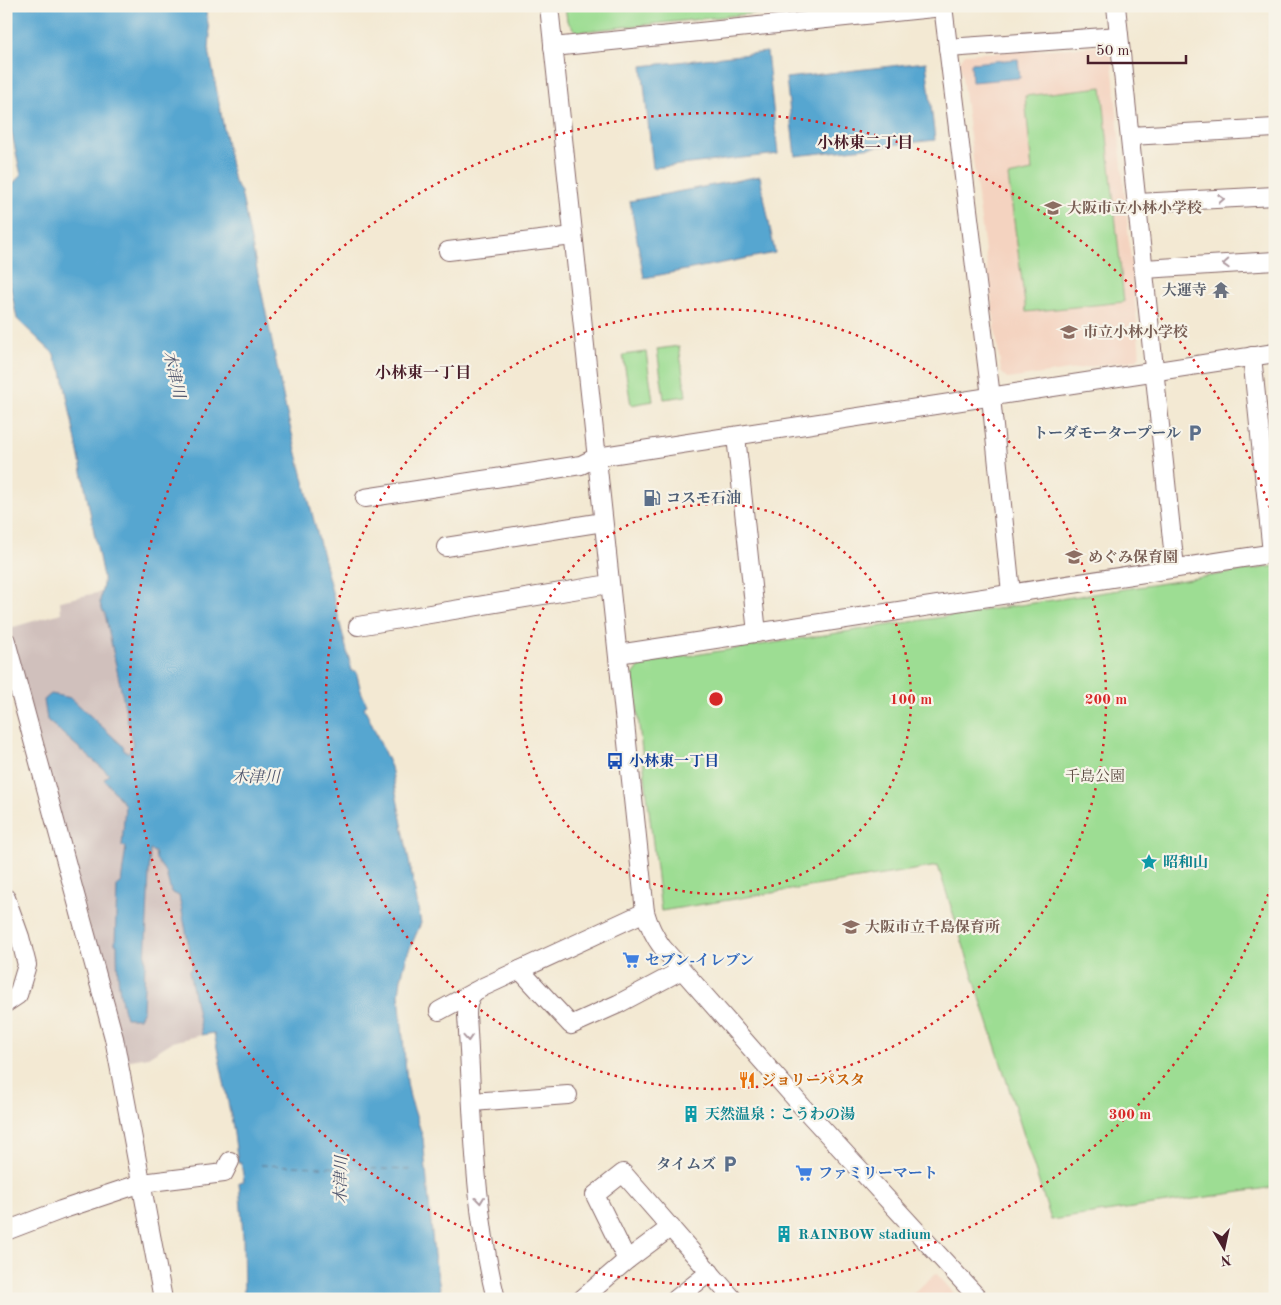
<svg xmlns="http://www.w3.org/2000/svg" width="1281" height="1305" font-family="'Old Standard TT','Noto Serif JP',serif">
<style>
.built{fill:#f4d3c0}
.industrial{fill:#d0c0bc}
.green{fill:#9ddd93;stroke:#747e5f}
.water{fill:#56a6d0;stroke:#50627e}
.lines{fill:none;stroke-linecap:round;stroke-linejoin:round}
.ferry{stroke:#4f556d;stroke-width:1;stroke-dasharray:6 5;stroke-linecap:butt}
.minor-casing{stroke:#856666;stroke-width:20}
.minor{stroke:#fff;stroke-width:18}
.oneway{stroke:#ae9aa0}
.ring{fill:none;stroke:#d62828;stroke-width:2.5;stroke-dasharray:2.5 5}
.labels{text-anchor:middle;stroke-width:4.5;stroke-linejoin:round;paint-order:stroke}
.education-label{font-size:15px;font-weight:bold;fill:#785e54;stroke:#f7f3e8;text-anchor:start}
.worship-label{font-size:15px;font-weight:bold;fill:#5b616d;stroke:#f7f3e8;text-anchor:end}
.service-label{font-size:15px;font-weight:bold;fill:#4e5e75;stroke:#f7f3e8;text-anchor:end}
.transit-label{font-size:15px;font-weight:bold;fill:#164399;stroke:#f7f3e8;text-anchor:start}
.park-label{font-size:15px;fill:#5f4e45;stroke:#f7f3e8}
.culture-label{font-size:15px;font-weight:bold;fill:#0d838f;stroke:#f7f3e8;text-anchor:start}
.shop-label{font-size:15px;font-weight:bold;fill:#366cbe;stroke:#f7f3e8;text-anchor:start}
.food-label{font-size:15px;font-weight:bold;fill:#c56008;stroke:#f7f3e8;text-anchor:start}
.neighbourhood-label{font-size:16px;font-weight:bold;fill:#4a1f2b;stroke:#f7f3e8}
.water-label{font-size:16px;font-style:italic;fill:#4f556d;stroke:#f7f3e8}
.centre{fill:#d62828;stroke:#f7f3e8;stroke-width:2.5}
.ring-label{font-size:15px;text-anchor:middle;font-weight:bold;fill:#d62828;stroke:#f7f3e8;stroke-width:4.5;stroke-linejoin:round;paint-order:stroke}
</style>
<rect width="100%" height="100%" fill="#f7f3e8"/>
<filter id="ink" filterUnits="userSpaceOnUse"><feTurbulence type="fractalNoise" baseFrequency=".02" numOctaves="2"/><feDisplacementMap in="SourceGraphic" scale="10" xChannelSelector="R" yChannelSelector="G"/><feConvolveMatrix kernelMatrix="1 2 1 2 8 2 1 2 1" color-interpolation-filters="sRGB"/></filter>
<filter id="wash" filterUnits="userSpaceOnUse"><feTurbulence type="fractalNoise" baseFrequency=".0096" numOctaves="4" result="noise"/><feDisplacementMap in="SourceGraphic" scale="20" xChannelSelector="R" yChannelSelector="G"/><feGaussianBlur stdDeviation="1.12" result="paint"/><feColorMatrix in="noise" values="0 0 0 0 0 0 0 0 0 0 0 0 0 0 0 0 0 1.4 0 .05"/><feComposite in="paint" operator="in"/></filter>
<g filter="url(#wash)">
<rect width="100%" height="100%" fill="#f3e9d3"/>
<g class="built">
<polygon points="1105,46 1111,51 1140,356 1136,360 1008,379 1001,372 960,61 965,54"/>
<polygon points="936,1273 959,1299 907,1299"/>
</g>
<polygon class="industrial" points="101,592 99,597 102,610 105,614 133,745 128,754 104,779 125,805 122,846 155,852 156,859 166,873 171,892 179,896 193,966 189,971 202,1035 172,1042 148,1057 125,1061 14,651 10,628 61,613 60,601"/>
<g class="green">
<polygon points="565,6 826,6 576,32 567,21"/>
<polygon points="1102,87 1124,302 1026,312 1008,176 1032,171 1025,96"/>
<polygon points="679,346 686,396 664,399 657,349"/>
<polygon points="646,352 653,401 631,405 623,355"/>
<polygon points="1275,566 1275,1187 1051,1220 938,866 661,911 633,675 642,663"/>
</g>
<g class="water">
<path d="M 6,6 L 205,6 L 210,35 L 209,50 L 234,182 L 241,192 L 286,410 L 352,671 L 356,671 L 361,691 L 367,705 L 364,707 L 391,767 L 421,923 L 407,955 L 401,979 L 399,994 L 407,1082 L 410,1097 L 423,1138 L 434,1255 L 442,1299 L 244,1299 L 243,1236 L 239,1182 L 244,1181 L 241,1163 L 238,1163 L 233,1127 L 214,1033 L 202,1035 L 189,971 L 193,966 L 179,896 L 171,892 L 166,873 L 156,859 L 155,852 L 150,850 L 143,1010 L 139,1018 L 126,1018 C 118,994 117,969 117,945 L 115,944 L 117,885 L 121,883 L 126,847 L 122,846 L 125,805 L 104,779 L 109,774 L 47,720 L 44,700 L 51,694 L 71,698 L 124,747 L 123,749 L 128,753 L 133,745 L 105,614 C 94,599 105,593 103,577 L 62,371 L 55,360 L 54,354 L 17,319 L 6,265 L 6,191 L 21,175 L 6,108 Z"/>
<polygon points="767,52 778,154 653,168 642,66"/>
<polygon points="1018,59 1020,78 972,82 971,63"/>
<polygon points="926,62 935,140 795,156 786,78"/>
<polygon points="760,176 775,253 644,278 630,201"/>
</g>
<g class="lines">
<polyline class="ferry" points="261,1165 411,1170"/>
</g>
</g>
<g filter="url(#ink)">
<g class="lines">
<g class="minor-casing">
<g id="minor">
<path d="M 549,6 L 645,912 C 649,926 654,936 662,947 L 808,1113 L 979,1299"/>
<polyline points="943,6 991,397 1011,593"/>
<polyline points="1116,6 1175,568"/>
<polyline points="553,47 943,7"/>
<polyline points="948,48 1119,36"/>
<polyline points="1130,136 1275,128"/>
<polyline points="1137,203 1275,196"/>
<polyline points="448,251 573,236"/>
<polyline points="1144,269 1275,261"/>
<polyline points="1252,356 1272,553"/>
<polyline points="736,436 757,633"/>
<polyline points="365,498 581,465 597,457 1275,353"/>
<polyline points="446,547 603,522"/>
<polyline points="358,626 609,584"/>
<polyline points="6,641 114,1038 163,1299"/>
<polyline points="618,654 1275,553"/>
<polyline points="6,898 20,937 27,965 18,995 6,1003"/>
<polyline points="520,970 571,1025 618,1004 682,970"/>
<path d="M 474,992 C 468,999 467,1006 467,1015 C 473,1109 473,1207 496,1299"/>
<polyline points="439,1011 483,987 645,912"/>
<polyline points="472,1102 568,1095"/>
<polyline points="6,1231 61,1210 142,1183 224,1173 230,1161"/>
<polyline points="627,1260 595,1195 623,1173 733,1299"/>
<polyline points="582,1299 627,1260 671,1227"/>
<polyline points="676,1299 710,1272"/>
</g>
</g>
<use href="#minor" class="minor"/>
</g>
<defs><path id="oneway-chevron" d="M-2-3.5L2.5 0L-2 3.5" fill="none" stroke-width="1.6" stroke-linecap="round" stroke-linejoin="round" transform="scale(1.25)"/></defs>
<g class="oneway">
<use href="#oneway-chevron" transform="translate(1221 199) rotate(-3)"/>
<use href="#oneway-chevron" transform="translate(1226 264) rotate(177)"/>
<use href="#oneway-chevron" transform="translate(468 1038) rotate(86)"/>
<use href="#oneway-chevron" transform="translate(480 1200) rotate(84)"/>
</g>
</g>
<g class="ring">
<circle cx="716" cy="699" r="195"/>
<circle cx="716" cy="699" r="390"/>
<path d="M1273 880A586 586 0 1 1 1273 518"/>
</g>
<defs>
<g id="school-bare" transform="scale(1.35)"><path d="M0-5L7-2L0 1L-7-2ZM-4 1L0 2.5L4 1V4Q0 6-4 4Z" fill="#8d6e63" stroke="#f7f3e8" stroke-width="2.5" paint-order="stroke"/></g>
<g id="temple-bare" transform="scale(1.35)"><path d="M0-6L5-2H3V0L6.5 2.5H4V6H1.5V3h-3V6H-4V2.5H-6.5L-3 0V-2H-5Z" fill="#6b7280" stroke="#f7f3e8" stroke-width="2.5" paint-order="stroke"/></g>
<g id="parking-bare" transform="scale(1.35)"><path d="M-3.5-5.5H1a3.5 3.5 0 0 1 0 7H-1V5.5H-3.5ZM-1-3.4V-.6H.8a1.4 1.4 0 0 0 0-2.8Z" fill="#5c6f8a" stroke="#f7f3e8" stroke-width="2.5" paint-order="stroke"/></g>
<g id="fuel-bare" transform="scale(1.35)"><path d="M-5.5-6h7V0h2V4h1.3V-2.5L3-4.5l.8-.8L6-3V5H2.5V1h-1V6h-7ZM-4.2-4.7v3.2H.2V-4.7Z" fill="#5c6f8a" stroke="#f7f3e8" stroke-width="2.5" paint-order="stroke"/></g>
<g id="bus-bare" transform="scale(1.35)"><path d="M-5-6H5V4H4V6H2V4H-2V6H-4V4H-5ZM-3.5-4V0h7V-4ZM-3.5 1.2v1.5H-2V1.2ZM2 1.2v1.5H3.5V1.2Z" fill="#1a4fb4" stroke="#f7f3e8" stroke-width="2.5" paint-order="stroke"/></g>
<g id="sight-bare" transform="scale(1.35)"><path d="M0-6L1.8-2.2L6-1.7L2.9 1.2L3.7 5.4L0 3.3L-3.7 5.4L-2.9 1.2L-6-1.7L-1.8-2.2Z" fill="#0f9aa8" stroke="#f7f3e8" stroke-width="2.5" paint-order="stroke"/></g>
<g id="supermarket-bare" transform="scale(1.35)"><path d="M-6-5.5h2.5l.6 2H6L4.5 2H-2.5L-4.4-4H-6ZM-1.5 3.2a1.3 1.3 0 1 0 .1 0ZM3 3.2a1.3 1.3 0 1 0 .1 0Z" fill="#3f7fe0" stroke="#f7f3e8" stroke-width="2.5" paint-order="stroke"/></g>
<g id="restaurant-bare" transform="scale(1.35)"><path d="M-5-6h1v4h1v-4h1v4h1v-4h1v5L-1.5 .5V6h-2V.5L-5-1ZM5-6V6H3V1.5H1.5Q1.5-4 5-6Z" fill="#e8710a" stroke="#f7f3e8" stroke-width="2.5" paint-order="stroke"/></g>
<g id="building-bare" transform="scale(1.35)"><path d="M-4-6H4V6H1V3H-1V6H-4ZM-2.5-4.3h1.7v1.8h-1.7ZM.8-4.3h1.7v1.8H.8ZM-2.5-1h1.7V.8h-1.7ZM.8-1h1.7V.8H.8Z" fill="#0f9aa8" stroke="#f7f3e8" stroke-width="2.5" paint-order="stroke"/></g>
</defs>
<g fill-rule="evenodd">
<use href="#school-bare" x="1053" y="208"/>
<use href="#temple-bare" x="1221" y="290"/>
<use href="#school-bare" x="1069" y="332"/>
<use href="#parking-bare" x="1195" y="433"/>
<use href="#fuel-bare" x="652" y="498"/>
<use href="#school-bare" x="1074" y="557"/>
<use href="#bus-bare" x="615" y="761"/>
<use href="#sight-bare" x="1149" y="862"/>
<use href="#school-bare" x="851" y="927"/>
<use href="#supermarket-bare" x="631" y="960"/>
<use href="#restaurant-bare" x="747" y="1080"/>
<use href="#building-bare" x="691" y="1114"/>
<use href="#parking-bare" x="730" y="1164"/>
<use href="#supermarket-bare" x="804" y="1173"/>
<use href="#building-bare" x="784" y="1234"/>
</g>
<g class="labels">
<g class="education-label">
<text x="1067" y="213">大阪市立小林小学校</text>
<text x="1083" y="337">市立小林小学校</text>
<text x="1088" y="562">めぐみ保育園</text>
<text x="865" y="932">大阪市立千島保育所</text>
</g>
<g class="worship-label">
<text x="1207" y="295">大運寺</text>
</g>
<g class="service-label">
<text x="1181" y="438">トーダモータープール</text>
<text x="666" y="503" text-anchor="start">コスモ石油</text>
<text x="716" y="1169">タイムズ</text>
</g>
<g class="transit-label">
<text x="629" y="766">小林東一丁目</text>
</g>
<g class="park-label">
<text x="1095" y="781">千島公園</text>
</g>
<g class="culture-label">
<text x="1163" y="867">昭和山</text>
<text x="705" y="1119">天然温泉：こうわの湯</text>
<text x="798" y="1239">RAINBOW stadium</text>
</g>
<g class="shop-label">
<text x="645" y="965">セブン-イレブン</text>
<text x="818" y="1178">ファミリーマート</text>
</g>
<g class="food-label">
<text x="761" y="1085">ジョリーパスタ</text>
</g>
<g class="neighbourhood-label">
<text x="865" y="148">小林東二丁目</text>
<text x="423" y="378">小林東一丁目</text>
</g>
<g class="water-label">
<text transform="translate(175 374) rotate(77)" y="6">木津川</text>
<text x="256" y="782">木津川</text>
<text transform="translate(340 1180) rotate(-89)" y="6">木津川</text>
</g>
</g>
<circle cx="716" cy="699" r="8" class="centre"/>
<g class="ring-label">
<text x="911" y="704">100 m</text>
<text x="1106" y="704">200 m</text>
<text x="1130" y="1119">300 m</text>
</g>
<rect width="1281" height="1305" fill="none" stroke="#f7f3e8" stroke-width="25"/>
<g transform="translate(1224 1248) rotate(171)" stroke="#f7f3e8" stroke-width="4" paint-order="stroke">
<path d="M0-4L9 19L0 12L-9 19Z" fill="#4a1f2b"/>
<text y="-8" font-size="14" font-weight="bold" text-anchor="middle" fill="#4a1f2b">N</text>
</g>
<path d="M1088 55v8h98v-8" fill="none" stroke="#4a1f2b" stroke-width="2.5"/>
<text x="1096" y="55" font-size="15" fill="#4a1f2b" stroke="#f7f3e8" stroke-width="4" paint-order="stroke">50 m</text>
</svg>
